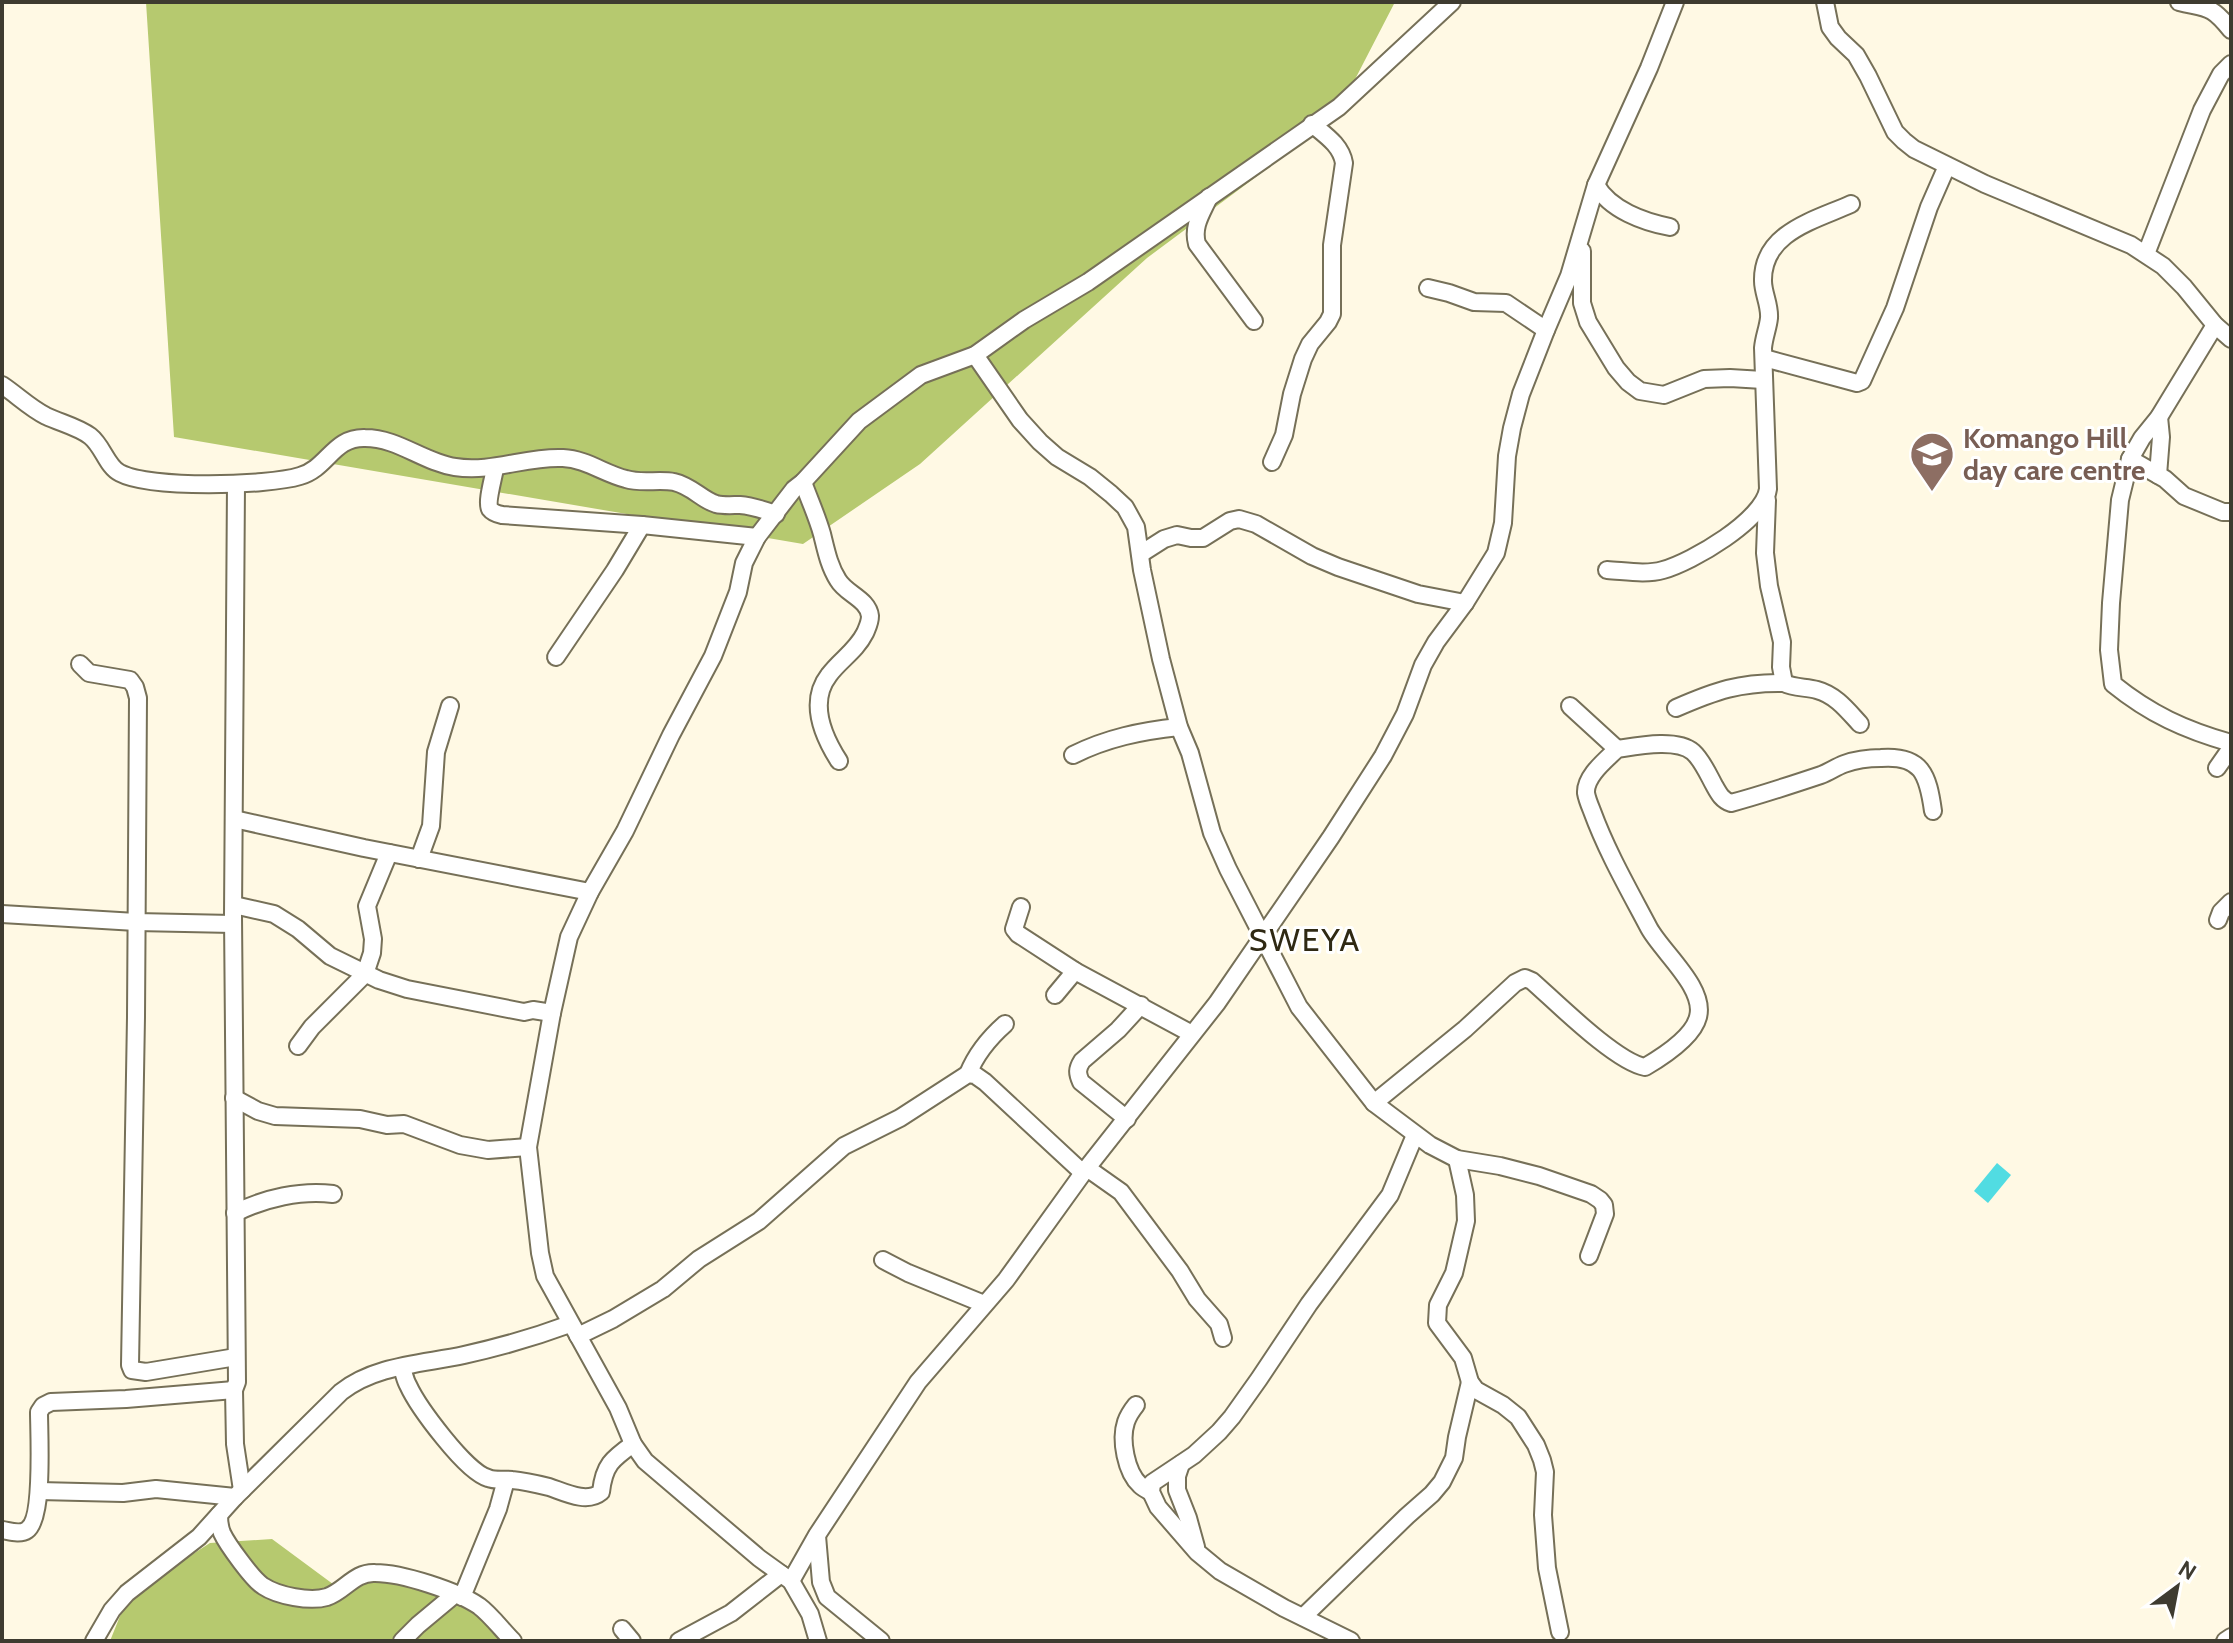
<svg xmlns="http://www.w3.org/2000/svg" width="2233" height="1643" font-family="Cabin,sans-serif">
<style>
.forest{fill:#b6c96f}
.water{fill:#51dce2}
.lines{fill:none;stroke-linecap:round;stroke-linejoin:round}
.minor-casing{stroke:#767058;stroke-width:20}
.minor{stroke:#fff;stroke-width:16}
.labels{text-anchor:middle;stroke-width:6;stroke-linejoin:round;paint-order:stroke}
.education-label{font-size:28px;font-weight:bold;fill:#785e54;stroke:#fff;text-anchor:start}
.quarter-label{font-size:32px;letter-spacing:2px;fill:#2f2913;stroke:#fff}
</style>
<rect width="100%" height="100%" fill="#fff9e4"/>
<g class="forest">
<polygon points="146,2 1395,2 1335,118 1147,258 920,464 803,544 174,437"/>
<polygon points="272,1539 341,1590 370,1576 463,1600 506,1641 110,1641 128,1596 210,1543"/>
</g>
<polygon class="water" points="1997,1163 2011,1175 1988,1203 1974,1191"/>
<g class="lines">
<g class="minor-casing">
<g id="minor">
<polyline points="1825,2 1830,27 1838,38 1856,55 1868,76 1895,132 1904,141 1914,149 1985,184 2131,245 2163,266 2184,287 2215,325 2231,339"/>
<path d="M 2179,2 C 2208,9 2211,5 2231,30"/>
<path d="M 1596,185 C 1610,210 1644,222 1670,227"/>
<path d="M 1209,197 C 1202,213 1192,226 1197,244 L 1254,321"/>
<polyline points="1582,251 1582,303 1588,322 1616,368 1628,382 1640,391 1664,395 1704,379 1730,378 1763,380"/>
<polyline points="2146,254 2202,110 2221,74 2231,64"/>
<polyline points="1428,288 1449,293 1474,302 1506,303 1546,330"/>
<path d="M 2215,325 L 2159,417 L 2142,438 L 2130,459 L 2120,500 L 2111,603 L 2109,650 L 2113,684 C 2150,714 2185,730 2231,743"/>
<polyline points="975,355 1020,420 1040,442 1057,457 1090,477 1111,494 1125,507 1136,527 1142,570 1161,659 1179,727 1190,753 1212,833 1228,869 1299,1007 1374,1103 1430,1145 1457,1159 1500,1166 1539,1176 1591,1194 1600,1200 1604,1205 1605,1214 1589,1256"/>
<polyline points="1764,358 1857,383 1862,381 1895,308 1929,207 1947,166"/>
<path d="M 2,385 C 17,395 30,408 46,416 C 61,423 78,427 90,436 C 103,446 107,467 120,473 C 150,489 267,486 300,476 C 328,468 333,437 365,438 C 398,438 423,462 455,467 C 492,473 527,456 563,458 C 586,459 605,474 626,479 C 642,484 658,479 674,482 C 692,486 702,500 716,504 C 724,506 733,505 740,505 C 753,506 764,510 776,514"/>
<polyline points="2130,459 2165,479 2184,496 2223,512 2231,512"/>
<path d="M 1272,462 L 1284,435 L 1292,394 L 1303,359 L 1310,344 L 1328,322 L 1332,314 L 1332,245 L 1344,163 C 1341,145 1325,135 1312,124"/>
<path d="M 495,468 C 494,476 486,502 490,509 C 493,513 498,514 502,515 L 642,525 L 757,537"/>
<polyline points="2158,475 2161,437 2159,417"/>
<path d="M 803,482 C 809,499 817,516 822,534 C 826,550 829,566 838,580 C 846,594 868,599 870,616 C 870,623 867,628 865,633 C 856,651 840,660 829,675 C 808,702 823,736 839,761"/>
<polyline points="236,484 233,916 237,1382 234,1390 235,1444 242,1490"/>
<path d="M 1767,500 L 1765,553 L 1769,586 L 1782,642 L 1781,667 L 1784,683 C 1794,688 1806,687 1817,690 C 1836,695 1848,711 1860,724"/>
<polyline points="1142,553 1164,539 1177,535 1191,538 1203,538 1230,521 1239,519 1256,524 1312,556 1338,567 1418,594 1465,603"/>
<path d="M 1607,570 C 1625,571 1646,575 1663,570 C 1692,562 1764,520 1768,489 L 1763,348 C 1764,337 1768,328 1769,318 C 1770,305 1763,293 1763,281 C 1762,232 1816,220 1851,204"/>
<polyline points="556,657 615,570 642,525"/>
<polyline points="80,664 89,673 130,680 135,687 138,698 136,1017 130,1365 132,1370 146,1372 236,1357"/>
<polyline points="1570,706 1617,749"/>
<path d="M 1676,708 C 1715,691 1740,682 1784,683"/>
<path d="M 1073,755 C 1107,738 1141,731 1179,727"/>
<polyline points="2217,768 2231,748"/>
<polyline points="234,819 364,848 590,892"/>
<polyline points="419,859 431,826 436,752 450,706"/>
<polyline points="234,905 274,914 298,929 330,956 379,980 407,989 524,1012 533,1010 552,1013"/>
<polyline points="1021,907 1014,929 1018,934 1075,971 1192,1034"/>
<polyline points="2,914 136,922 233,924"/>
<polyline points="2218,920 2221,912 2231,902"/>
<polyline points="1055,995 1075,971"/>
<polyline points="298,1046 312,1027 365,974 372,953 373,939 367,906 389,853"/>
<path d="M 968,1074 C 976,1054 988,1039 1005,1024"/>
<polyline points="234,1098 258,1111 275,1116 360,1119 387,1125 404,1124 460,1145 488,1150 528,1147"/>
<path d="M 1374,1103 L 1465,1029 L 1515,983 L 1525,978 L 1532,981 C 1557,1003 1616,1062 1645,1067 C 1662,1057 1693,1037 1698,1017 C 1706,988 1662,952 1649,928 C 1629,890 1607,852 1592,811 C 1590,806 1587,799 1586,793 C 1585,776 1606,760 1617,749 C 1637,746 1677,738 1693,752 C 1702,760 1708,774 1714,785 C 1719,794 1722,800 1731,803 C 1761,795 1791,785 1821,775 C 1829,772 1836,767 1844,764 C 1855,760 1868,758 1881,758 C 1922,755 1928,775 1933,811"/>
<path d="M 1127,1119 L 1081,1082 C 1077,1073 1077,1069 1082,1061 L 1118,1030 L 1141,1005"/>
<polyline points="1457,1159 1465,1195 1466,1221 1454,1273 1438,1305 1437,1323 1463,1358 1470,1382 1476,1390 1503,1405 1518,1417 1536,1445 1542,1460 1545,1472 1543,1515 1547,1568 1560,1632"/>
<polyline points="1087,1168 1121,1192 1180,1271 1197,1299 1219,1324 1223,1338"/>
<path d="M 235,1213 C 265,1198 301,1190 333,1194"/>
<polyline points="883,1260 908,1273 984,1304"/>
<polyline points="578,1336 613,1319 663,1289 699,1259 759,1221 844,1146 900,1118 968,1074 975,1075 985,1082 1083,1173"/>
<path d="M 402,1368 C 404,1373 405,1380 408,1385 C 418,1407 466,1472 488,1478 C 495,1481 504,1479 512,1480 C 524,1481 537,1484 549,1487 C 564,1492 587,1504 601,1492 C 604,1465 612,1459 633,1444"/>
<path d="M 1136,1405 C 1132,1410 1128,1416 1126,1422 C 1120,1440 1126,1472 1140,1485 C 1143,1488 1147,1490 1151,1492"/>
<polyline points="1181,1464 1177,1476 1177,1490 1188,1518 1196,1547"/>
<polyline points="39,1491 123,1493 156,1489 235,1497"/>
<path d="M 219,1515 C 219,1521 220,1528 222,1533 C 227,1544 253,1580 263,1586 C 278,1596 310,1602 327,1597 C 345,1591 354,1572 375,1573 C 402,1573 457,1591 479,1606 C 491,1615 502,1630 513,1641"/>
<path d="M 2,1530 C 9,1531 20,1535 27,1530 C 44,1519 39,1433 39,1412 L 43,1406 L 51,1402 L 126,1399 L 234,1390"/>
<polyline points="817,1536 821,1582 827,1597 881,1641"/>
<polyline points="791,1581 817,1535 918,1382 1006,1280 1083,1173 1217,1003 1331,837 1383,756 1405,714 1423,665 1436,642 1465,603 1496,553 1503,523 1507,456 1512,428 1521,394 1546,330 1569,276 1596,185 1649,68 1675,2"/>
<polyline points="462,1597 498,1509 506,1480"/>
<polyline points="1303,1617 1407,1516 1432,1494 1442,1482 1454,1458 1457,1437 1470,1382"/>
<polyline points="622,1629 632,1641"/>
<path d="M 94,1641 L 112,1610 L 127,1593 L 199,1537 L 235,1497 L 341,1392 C 375,1365 422,1364 464,1355 C 500,1347 535,1337 570,1324"/>
<polyline points="402,1641 418,1625 454,1595"/>
<polyline points="679,1641 731,1613 781,1574"/>
<polyline points="818,1641 810,1614 791,1581 759,1558 645,1461 633,1444 618,1408 545,1276 540,1253 528,1147 552,1013 569,937 590,892 625,831 671,735 713,656 738,592 744,563 757,537 794,489 803,482 859,421 921,375 975,355 1024,320 1088,282 1339,107 1452,2"/>
<polyline points="1351,1641 1284,1608 1220,1571 1197,1552 1158,1507 1151,1492 1152,1483 1194,1455 1219,1432 1232,1417 1259,1379 1309,1304 1390,1195 1415,1135"/>
<polyline points="2225,1641 2231,1637"/>
</g>
</g>
<use href="#minor" class="minor"/>
</g>
<defs>
<g id="school-pin" transform="scale(2.3)"><path d="M0 17L-7.5 6A9.5 9.5 0 1 1 7.5 6Z" fill="#8d6e63" stroke="#fff"/><path d="M0-5L7-2L0 1L-7-2ZM-4 1L0 2.5L4 1V4Q0 6-4 4Z" fill="#fff"/></g>
</defs>
<g fill-rule="evenodd">
<use href="#school-pin" x="1932" y="454"/>
</g>
<g class="labels">
<g class="education-label">
<text x="1963" y="448">Komango Hill<tspan x="1963" dy="32">day care centre</tspan></text>
</g>
<g class="quarter-label">
<text x="1305" y="951">SWEYA</text>
</g>
</g>
<rect width="2233" height="1643" fill="none" stroke="#3e3b30" stroke-width="8"/>
<g transform="translate(2177 1587) rotate(32)" stroke="#ffffff" stroke-width="6" paint-order="stroke">
<path d="M0-6L14 30L0 20L-14 30Z" fill="#3e3b30"/>
<text y="-12" font-size="22" font-weight="bold" text-anchor="middle" fill="#3e3b30">N</text>
</g>
</svg>
